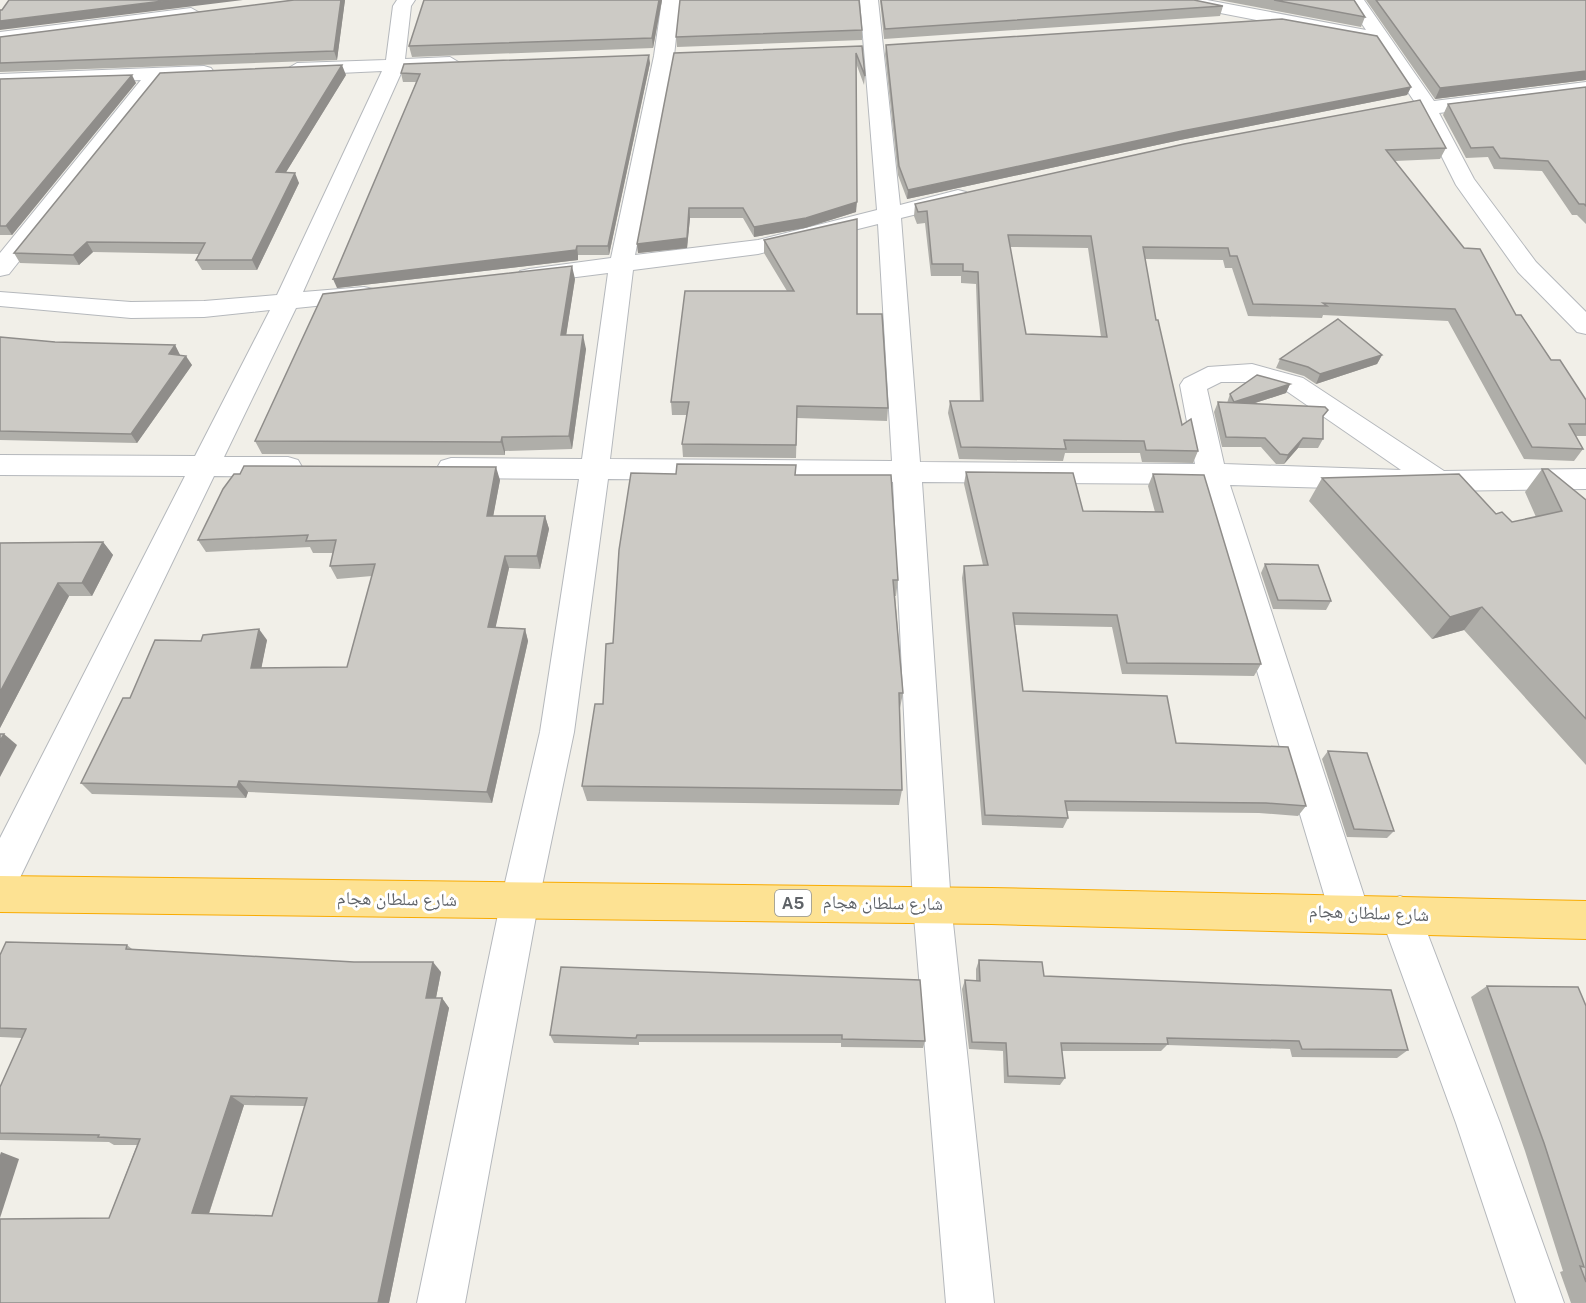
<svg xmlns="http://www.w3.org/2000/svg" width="1586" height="1303" font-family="'Public Sans','Noto Naskh Arabic',sans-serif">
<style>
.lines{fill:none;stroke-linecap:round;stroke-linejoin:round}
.minor-casing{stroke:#b5b8bc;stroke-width:2}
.highway-casing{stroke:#f9ab00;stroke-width:2}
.minor{fill:#fff;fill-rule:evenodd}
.highway{fill:#fde293;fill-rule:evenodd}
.wall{fill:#afaea9;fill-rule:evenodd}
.shaded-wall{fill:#8f8d8a}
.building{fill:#cccac5;stroke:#8f8d8a;stroke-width:1.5;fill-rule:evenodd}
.labels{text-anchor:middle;stroke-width:6;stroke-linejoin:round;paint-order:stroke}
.shield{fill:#fff;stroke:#8f9295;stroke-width:1.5}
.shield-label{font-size:16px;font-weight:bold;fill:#5f6368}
.street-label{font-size:18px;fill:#5f6368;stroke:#fff}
</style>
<rect width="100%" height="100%" fill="#f1efe8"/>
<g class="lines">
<g class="minor-casing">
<g id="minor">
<polygon points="397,0 415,0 411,6 405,59 450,57 460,63 450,69 402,71 303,292 364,287 373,289 376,294 373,299 364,301 296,308 224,457 288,457 298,460 302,467 298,474 288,477 214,476 14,890 0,895 0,838 185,476 0,475 0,455 195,456 270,310 204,317 131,318 0,306 0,292 131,302 204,301 277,295 382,71 297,75 287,69 297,63 386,60 393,6"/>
<path d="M 662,0 L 680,0 L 674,56 L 635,255 L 758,240 L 877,210 L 860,0 L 878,0 L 900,205 L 958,190 L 966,192 L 969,197 L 966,202 L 901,218 L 920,462 L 1195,464 L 1180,385 L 1184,379 L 1208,367 L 1252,364 L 1303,378 L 1444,471 L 1586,469 L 1586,489 L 1438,491 L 1230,485 L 1369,911 L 1363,924 L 1349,929 L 1335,924 L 1329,911 L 1201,484 L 922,482 L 951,904 L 994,1303 L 946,1303 L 913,904 L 893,482 L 608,479 L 574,732 L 539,900 L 465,1303 L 417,1303 L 501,900 L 540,732 L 579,479 L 451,478 L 441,475 L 437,468 L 441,461 L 451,458 L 582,459 L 608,273 L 529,283 L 520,281 L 517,276 L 520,271 L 529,269 L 611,258 L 654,56 ZM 878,224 L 892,461 L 610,459 L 633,270 L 758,254 ZM 1221,382 L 1252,382 L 1285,390 L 1401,470 L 1224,464 L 1207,389 Z"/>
<polygon points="1170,0 1207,0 1366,30 1346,0 1364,0 1434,101 1586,82 1586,94 1439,113 1474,179 1536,262 1586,312 1586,334 1577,332 1518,272 1456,185 1414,101 1375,43 1179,5"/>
<polygon points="191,8 200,13 197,17 0,44 0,32"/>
<polygon points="204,66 211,68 214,72 211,76 163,79 9,274 0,276 0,253 141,80 0,86 0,74"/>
<polygon points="1400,896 1414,901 1420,914 1500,1123 1564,1303 1516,1303 1456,1123 1380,914 1386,901"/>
</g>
</g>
<g class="highway-casing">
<polygon id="highway" points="0,876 991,888 1586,901 1586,939 991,924 0,912"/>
</g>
<use href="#minor" class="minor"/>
<use href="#highway" class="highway"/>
</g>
<g class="wall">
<polygon points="294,0 345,0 337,60 0,72 0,37"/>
<polygon points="662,0 653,48 412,57 409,46"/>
<polygon points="880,0 1194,0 1223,6 1220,16 884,39"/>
<polygon points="1219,0 1354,0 1365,17 1361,27"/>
<polygon points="1366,0 1586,0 1586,80 1435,99"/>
<polygon points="862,30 862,40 677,47 676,37"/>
<polygon points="886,45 1411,87 1407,95 1180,140 907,199 898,175 885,54"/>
<polygon points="862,46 865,76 864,85 856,63 856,212 805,228 754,237 743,218 690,218 687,248 638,253 637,244"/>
<polygon points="650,63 609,255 578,255 578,260 337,288 416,82 403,82 401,73"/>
<polygon points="346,75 286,172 299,183 257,270 202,270 196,260 200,254 93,252 79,265 20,263 14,253"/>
<polygon points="0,79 136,83 12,235 0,235"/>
<polygon points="1586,87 1586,224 1577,215 1572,215 1542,171 1494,169 1488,157 1466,158 1443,115 1448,104"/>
<path d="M 1184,144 L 1446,148 L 1440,159 L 1395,161 L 1551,360 L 1586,400 L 1586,436 L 1576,436 L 1583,449 L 1574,461 L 1524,459 L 1448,321 L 1323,315 L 1322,318 L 1248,316 L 1232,268 L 1225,268 L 1223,260 L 1145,259 L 1156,320 L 1182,425 L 1198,451 L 1193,463 L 1142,462 L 1140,453 L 1065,453 L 1063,461 L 959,459 L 948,413 L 950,401 L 980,401 L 976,284 L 961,283 L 961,276 L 931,276 L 925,223 L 917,224 L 914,216 L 915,204 ZM 1010,247 L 1088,248 L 1101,337 L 1026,334 Z"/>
<polygon points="764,240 857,314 888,408 887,421 797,418 796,458 683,457 682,444 687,415 672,415 671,402 787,291 764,253"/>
<polygon points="575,279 566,335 586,349 572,449 505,451 505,455 262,454 255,441"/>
<polygon points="0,337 55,342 175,345 180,355 192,365 137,443 0,440"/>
<polygon points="1382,355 1377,364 1316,384 1304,376 1276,368 1280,359"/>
<polygon points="1290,384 1286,393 1252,404 1323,420 1323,439 1318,448 1298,448 1284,464 1276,464 1261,447 1222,447 1214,412 1218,402 1227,403 1230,394"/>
<polygon points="1542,469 1586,500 1586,765 1464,630 1432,639 1309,501 1322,478 1496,514 1512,522 1536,517 1525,492"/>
<polygon points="966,472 1083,511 1155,512 1148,486 1153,474 1261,664 1254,676 1122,674 1112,627 1015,625 1023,691 1176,743 1306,806 1298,816 1259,813 1067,811 1068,818 1063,828 982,825 962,578 964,566 983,565 964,484"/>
<polygon points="796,475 898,580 896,596 895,596 903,693 900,708 902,790 899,805 587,801 582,786 603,704 613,643"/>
<polygon points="500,480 493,516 545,516 549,529 540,569 509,568 495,628 525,629 528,641 492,803 248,792 246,798 92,794 81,783 130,698 201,641 267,640 261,668 347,667 372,576 337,579 330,566 333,553 313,553 310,547 206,552 198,540"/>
<polygon points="103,542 113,555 92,596 69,596 0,728 0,543"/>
<polygon points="1265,564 1331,601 1326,610 1273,609 1261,573"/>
<polygon points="1328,751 1394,831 1387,838 1347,837 1322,759"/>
<path d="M 127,945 L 132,949 L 441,972 L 436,998 L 442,998 L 449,1008 L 389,1303 L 0,1303 L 109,1218 L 137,1145 L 114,1145 L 109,1142 L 0,1140 L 0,1087 L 22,1038 L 0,1037 L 0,955 ZM 244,1105 L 305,1106 L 272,1216 L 209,1214 Z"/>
<polygon points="979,960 1044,976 1408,1050 1397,1058 1292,1057 1290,1049 1167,1045 1161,1051 1062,1051 1065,1078 1060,1085 1004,1083 1003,1051 969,1049 962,989 965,980 976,981 976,969"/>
<polygon points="561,967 925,1041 923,1048 841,1047 841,1043 639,1042 639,1045 554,1043 550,1035"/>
<polygon points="1487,986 1586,1006 1586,1303 1571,1303 1560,1272 1563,1271 1525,1151 1471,997"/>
</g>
<g class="shaded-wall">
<polygon points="171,0 243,0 0,30 0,21"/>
<polygon points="341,0 345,0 337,60 334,51"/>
<polygon points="659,0 662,0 653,48 652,38"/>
<polygon points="649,55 650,63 609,255 608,246"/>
<polygon points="342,65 346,75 280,182 276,172"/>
<polygon points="1586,71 1586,80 1435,99 1440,88"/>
<polygon points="132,75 136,83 12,235 6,226"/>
<polygon points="1411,87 1407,95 1180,140 907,199 908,190 1182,131"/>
<polygon points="295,173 299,183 257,270 252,260"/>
<polygon points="857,202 856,212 805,228 754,237 754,227"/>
<polygon points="689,208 690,218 687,248 638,253 637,244"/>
<polygon points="87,242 93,252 79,265 73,255"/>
<polygon points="577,246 578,255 578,260 337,288 333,279"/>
<polygon points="572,266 575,279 564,349 561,335"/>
<polygon points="583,335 586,349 572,449 569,436"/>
<polygon points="175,345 180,355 169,354"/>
<polygon points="1382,355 1377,364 1316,384 1320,374"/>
<polygon points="186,356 192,365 137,443 131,434"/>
<polygon points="1290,384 1286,393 1230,411 1234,402"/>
<polygon points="502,437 505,451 505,455 501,442"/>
<polygon points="1303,438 1298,448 1284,464 1288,455"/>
<polygon points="496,467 500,480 491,528 487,516"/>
<polygon points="545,516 549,529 540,569 537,556"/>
<polygon points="103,542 113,555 92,596 82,583"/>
<polygon points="505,556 509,568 493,639 488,627"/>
<polygon points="58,583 69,596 0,728 0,692"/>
<polygon points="1482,607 1464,630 1432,639 1450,617"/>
<polygon points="259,629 267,640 259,680 251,668"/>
<polygon points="525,629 528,641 492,803 487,792"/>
<polygon points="4,734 17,745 0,777 0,741"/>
<polygon points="239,781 248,792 246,798 237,787"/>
<polygon points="433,962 441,972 434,1008 426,998"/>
<polygon points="442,998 449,1008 389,1303 378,1303"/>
<polygon points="231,1096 244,1105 207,1219 192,1213"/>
<polygon points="1,1152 19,1159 0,1218 0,1155"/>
</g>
<g class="building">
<polygon points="9,0 171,0 0,21 0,10 2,10"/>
<polygon points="294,0 341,0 334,51 0,63 0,37"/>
<polygon points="424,0 659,0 652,38 409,46"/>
<polygon points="680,0 859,0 862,30 676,37"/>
<polygon points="881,0 1194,0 1223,6 885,29"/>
<polygon points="1274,0 1354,0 1365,17"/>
<polygon points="1376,0 1586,0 1586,71 1440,88"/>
<polygon points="1282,19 1377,36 1411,87 1182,131 908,190 899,166 886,45"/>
<polygon points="862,46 865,76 856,53 857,202 806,218 754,227 743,208 689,208 687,238 637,244 674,53"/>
<polygon points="649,55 608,246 577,246 576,250 333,279 420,74 401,73 404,64"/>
<polygon points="342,65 276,172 295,173 252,260 196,260 205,243 87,242 73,255 14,253 160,73"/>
<polygon points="132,75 6,226 0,226 0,79"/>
<polygon points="1586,87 1586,206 1584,204 1579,204 1548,161 1500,158 1493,147 1471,148 1448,104"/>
<path d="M 1420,100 L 1446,148 L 1386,150 L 1464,248 L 1480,249 L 1516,315 L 1521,315 L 1551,360 L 1560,360 L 1586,400 L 1586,424 L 1569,424 L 1583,449 L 1532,447 L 1455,309 L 1323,303 L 1327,306 L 1253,304 L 1237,256 L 1230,256 L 1228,248 L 1143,247 L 1156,320 L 1158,320 L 1182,425 L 1191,419 L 1198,451 L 1146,450 L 1144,441 L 1064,440 L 1066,449 L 961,447 L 950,401 L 983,401 L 978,272 L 963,271 L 963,264 L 932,264 L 927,211 L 918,212 L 915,204 L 1184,144 ZM 1008,235 L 1091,236 L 1107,337 L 1026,334 Z"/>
<polygon points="857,219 857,314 882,314 888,408 797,406 796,445 682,444 689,402 671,402 685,291 794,291 764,240"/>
<polygon points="572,266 561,335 583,335 569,436 502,437 501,442 255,441 323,294"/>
<polygon points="1338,319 1382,355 1320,374 1308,367 1280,359"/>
<polygon points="0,337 55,342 175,345 169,354 186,356 131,434 0,431"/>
<polygon points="1257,375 1290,384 1234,402 1230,394"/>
<polygon points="1218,402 1325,407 1328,410 1323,416 1323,439 1303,438 1288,455 1280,454 1265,438 1226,437"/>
<polygon points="677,464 796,465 795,475 891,475 898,580 893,580 903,693 899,693 902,790 582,786 595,704 603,704 606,644 613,643 619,550 631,473 676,474"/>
<polygon points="244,466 496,467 487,516 545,516 537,556 505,556 488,627 525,629 487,792 239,781 237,787 81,783 123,698 130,698 155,640 201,641 203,635 259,629 251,668 347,667 375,564 330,566 336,540 306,541 308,535 198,540 223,489 234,474 240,474"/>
<polygon points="1542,469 1548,469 1586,500 1586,719 1482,607 1450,617 1322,478 1459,474 1496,514 1502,512 1512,522 1562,511"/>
<polygon points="966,472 1073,473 1083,511 1163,512 1153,474 1204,475 1261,664 1127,663 1117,615 1013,613 1023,691 1167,696 1176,743 1288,747 1306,806 1266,803 1065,801 1068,818 985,815 964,566 988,565"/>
<polygon points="103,542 82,583 58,583 0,692 0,543"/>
<polygon points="1265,564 1318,565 1331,601 1278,600"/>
<polygon points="0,734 4,734 0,741"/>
<polygon points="1328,751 1367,753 1394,831 1354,829"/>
<path d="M 6,942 L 127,945 L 126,949 L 354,962 L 433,962 L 426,998 L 442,998 L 378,1303 L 0,1303 L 0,1219 L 109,1218 L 140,1139 L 98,1137 L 99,1135 L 0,1133 L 0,1087 L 26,1029 L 0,1028 L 0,955 ZM 231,1096 L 307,1098 L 272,1216 L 192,1213 Z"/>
<polygon points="979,960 1042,962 1044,976 1391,990 1408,1050 1302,1049 1299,1041 1167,1038 1168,1044 1061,1043 1065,1078 1008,1076 1006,1043 972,1042 965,980 980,981"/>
<polygon points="561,967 920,980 925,1041 842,1039 842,1035 637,1035 636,1038 550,1035"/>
<polygon points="1487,986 1578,987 1586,1006 1586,1282 1580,1266 1584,1267 1544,1143"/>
</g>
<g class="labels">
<rect class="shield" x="775" y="890" width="36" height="26" rx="4.5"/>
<g class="shield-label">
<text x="793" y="909">A5</text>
</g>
<g class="street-label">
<text transform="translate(397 899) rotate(1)" y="6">شارع سلطان هجام</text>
<text transform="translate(883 903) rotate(1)" y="6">شارع سلطان هجام</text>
<text transform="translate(1369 913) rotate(2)" y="6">شارع سلطان هجام</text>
</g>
</g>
</svg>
